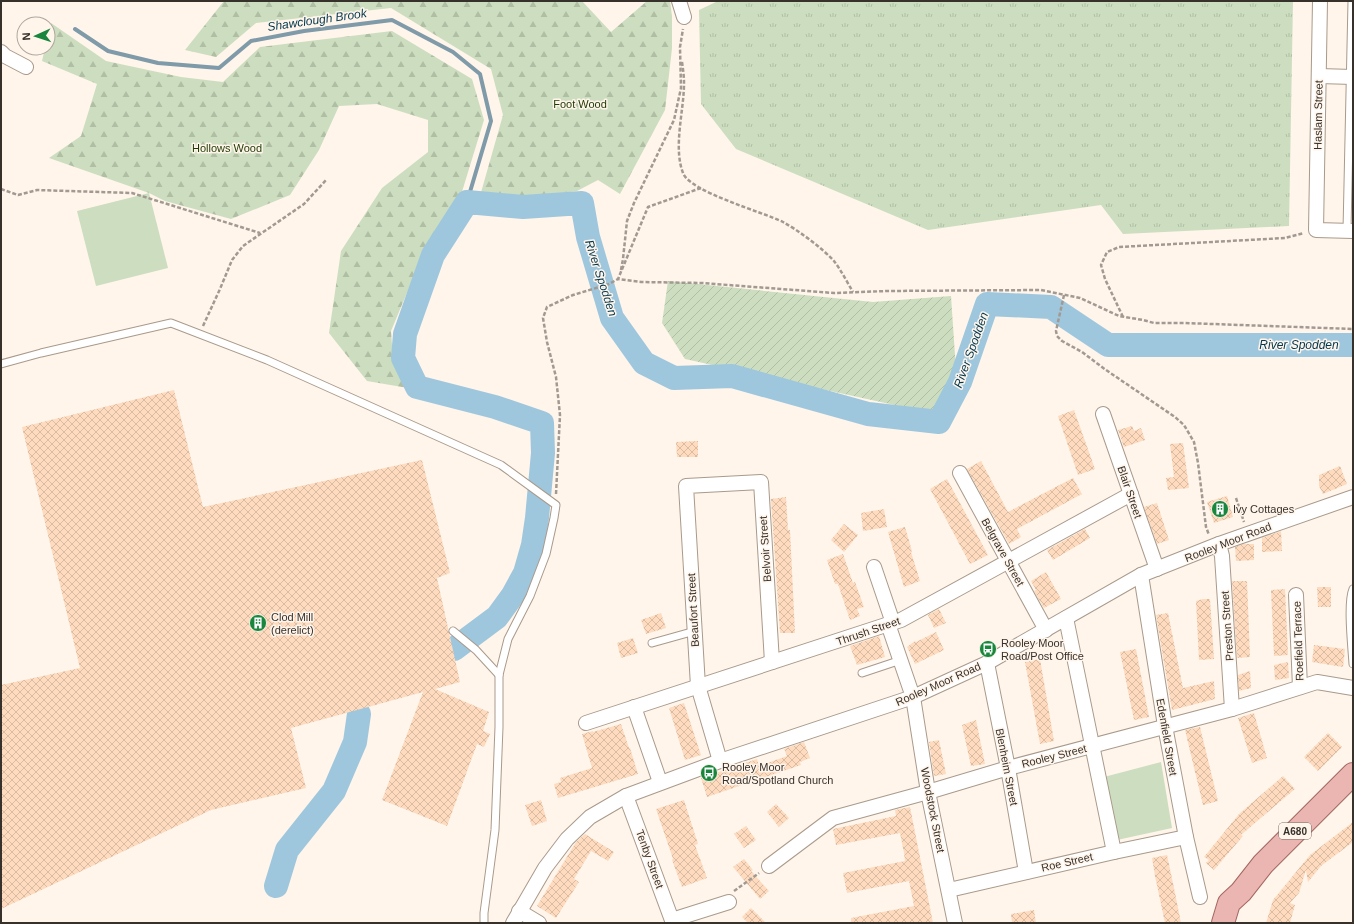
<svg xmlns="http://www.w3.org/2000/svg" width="1354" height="924" font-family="Arial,sans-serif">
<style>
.forest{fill:url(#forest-firs)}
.park{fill:url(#park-tufts)}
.garden{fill:url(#garden-furrows)}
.pitch{fill:#ccdebf}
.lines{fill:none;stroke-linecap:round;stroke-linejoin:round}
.stream{stroke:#7f9aa8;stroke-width:4}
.river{stroke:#9ec7de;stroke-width:24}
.building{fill:url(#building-cross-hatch)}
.lane-casing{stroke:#a99a8b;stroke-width:9}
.street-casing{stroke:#a99a8b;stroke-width:16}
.primary-casing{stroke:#a36660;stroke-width:24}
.path{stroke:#a29a92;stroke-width:2.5;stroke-dasharray:4 2;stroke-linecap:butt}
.lane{stroke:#fff;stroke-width:7}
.street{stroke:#fff;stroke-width:14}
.primary{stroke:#ebb5b1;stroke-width:22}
.labels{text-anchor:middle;stroke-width:3;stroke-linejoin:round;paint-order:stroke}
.shield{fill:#fff5eb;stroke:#736c65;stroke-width:1}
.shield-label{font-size:10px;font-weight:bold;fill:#37312b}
.park-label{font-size:11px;fill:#1e3801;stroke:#fff5eb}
.street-label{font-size:11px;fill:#37312b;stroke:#fff5eb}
.poi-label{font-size:11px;fill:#37312b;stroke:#fff5eb;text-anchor:start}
.water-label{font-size:12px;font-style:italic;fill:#003850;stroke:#fff5eb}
</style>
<defs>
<pattern id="forest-firs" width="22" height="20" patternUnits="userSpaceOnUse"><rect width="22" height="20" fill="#ccdebf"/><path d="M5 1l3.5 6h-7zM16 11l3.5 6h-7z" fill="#b0bfa4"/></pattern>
<pattern id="park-tufts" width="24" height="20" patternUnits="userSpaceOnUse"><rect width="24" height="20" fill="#ccdebf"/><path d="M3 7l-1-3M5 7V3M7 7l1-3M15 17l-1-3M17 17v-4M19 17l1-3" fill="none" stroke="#b0bfa4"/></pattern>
<pattern id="garden-furrows" width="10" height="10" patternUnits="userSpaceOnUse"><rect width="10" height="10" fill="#ccdebf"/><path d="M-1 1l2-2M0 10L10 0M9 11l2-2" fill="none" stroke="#b0bfa4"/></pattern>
<pattern id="building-cross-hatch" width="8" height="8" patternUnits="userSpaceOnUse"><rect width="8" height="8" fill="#fedbbe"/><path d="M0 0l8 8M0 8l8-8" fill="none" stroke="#dabca3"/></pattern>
</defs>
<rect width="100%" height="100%" fill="#fff5eb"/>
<g class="forest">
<polygon points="224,1 582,1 611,32 647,1 670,1 672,16 672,48 665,110 620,194 598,180 577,191 538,197 480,196 503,115 491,69 391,8 256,23 216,57 185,50"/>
<polygon points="51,23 106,61 181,77 223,82 260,47 392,31 472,79 484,120 461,195 427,245 391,331 393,359 408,388 367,381 329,333 341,251 382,188 428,152 428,120 377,104 339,106 319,150 290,195 231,219 165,201 149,193 49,158 81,136 97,84 42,61 45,48 48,48 48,35"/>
</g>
<polygon class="park" points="718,1 1293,1 1289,226 1123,234 1101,205 928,230 736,149 701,104 699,10"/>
<polygon class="garden" points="668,281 873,302 951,296 956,370 940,415 685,359 662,323"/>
<g class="pitch">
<polygon points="149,193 168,268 96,286 77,211"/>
<polygon points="1161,762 1172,828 1117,840 1104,777"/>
</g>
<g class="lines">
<polyline class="stream" points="75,29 108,51 158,63 219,68 251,41 304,31 392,20 453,52 480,74 491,121 467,202"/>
<g class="river">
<polyline points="454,649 497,617 513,595 525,573 533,545 537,518 543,453 542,423 495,407 417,387 403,358 405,334 433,255 467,202 523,207 582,203 588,237 612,318 644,363 674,378 732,376 868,414 939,422 960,382 987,304 1051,307 1108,345 1353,345"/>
<polyline points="276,886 287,850 334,791 355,742 359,714"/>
</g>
</g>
<g class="building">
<polygon points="174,390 203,507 422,460 450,573 437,578 460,682 435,689 489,712 483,731 490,734 484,747 477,744 447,826 382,800 423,692 291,728 306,788 211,810 1,909 1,685 80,668 22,427"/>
<polygon points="1074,410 1095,469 1078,475 1058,416"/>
<polygon points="1132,426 1134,431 1141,428 1145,440 1124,447 1118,430"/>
<polygon points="698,441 698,457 677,457 676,442"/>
<polygon points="1183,443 1189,488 1168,490 1166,478 1174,477 1170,444"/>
<polygon points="981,461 1008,512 1073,478 1082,494 1017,529 1021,537 1009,544 967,469"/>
<polygon points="1340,466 1347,484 1323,494 1319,486 1319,475"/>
<polygon points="947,479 988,555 970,564 930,489"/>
<polygon points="1227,496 1233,517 1214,523 1207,502"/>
<polygon points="786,497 788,530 790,530 795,633 780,633 771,499"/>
<polygon points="1157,503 1169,540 1157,544 1144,507"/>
<polygon points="884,509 887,527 863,531 861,513"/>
<polygon points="844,524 858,535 844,552 831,540"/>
<polygon points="905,527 912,551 911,552 920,581 904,587 888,532"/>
<polygon points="1085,529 1090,538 1053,560 1047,550"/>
<polygon points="1281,531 1282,551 1262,552 1262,538"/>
<polygon points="1243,544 1254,544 1254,560 1236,561 1235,547"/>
<polygon points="843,554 853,583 855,582 864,607 857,609 860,616 850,620 838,584 835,584 827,560"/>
<polygon points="1046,572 1061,599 1044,608 1034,591 1036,590 1031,581"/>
<polygon points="1232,581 1247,581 1250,657 1237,658"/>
<polygon points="1317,587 1331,587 1331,607 1318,607"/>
<polygon points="1285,589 1288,655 1274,656 1271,590"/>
<polygon points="1203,599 1210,599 1214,659 1199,660 1196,601"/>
<polygon points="939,609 946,623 934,628 928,615"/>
<polygon points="661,613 666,628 646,634 641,620"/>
<polygon points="1168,613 1183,688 1214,681 1215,699 1172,710 1156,615"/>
<polygon points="936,632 944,650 915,664 907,647 915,641 916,642"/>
<polygon points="879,636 885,657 857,665 850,646"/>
<polygon points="633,638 638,653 621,658 617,643"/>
<polygon points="1314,645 1345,649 1343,667 1312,662"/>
<polygon points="1136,649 1149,717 1134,720 1120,652"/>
<polygon points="1040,659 1054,741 1040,744 1025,662"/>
<polygon points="1288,662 1289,678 1275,680 1274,665"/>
<polygon points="1250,671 1251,688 1239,691 1238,675"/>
<polygon points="684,703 701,755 685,760 669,708"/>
<polygon points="1254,713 1267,758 1252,763 1238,718"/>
<polygon points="976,720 985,764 971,766 962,725"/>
<polygon points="621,724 629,748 630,748 638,774 558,798 554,784 561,782 560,778 592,768 582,734 593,731 593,732"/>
<polygon points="1200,727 1218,801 1203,805 1185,730"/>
<polygon points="1328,733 1342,747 1318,771 1304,757"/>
<polygon points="939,740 946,774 934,776 929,742"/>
<polygon points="804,742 810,758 800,762 801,765 707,797 701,778 757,759 759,766 787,756 784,749"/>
<polygon points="1283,776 1295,789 1241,835 1243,836 1214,870 1206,863 1209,860 1204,857 1239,814"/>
<polygon points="541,800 547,821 532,826 525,805"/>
<polygon points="684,800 698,844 695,845 707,878 682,887 672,860 673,859 656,809"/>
<polygon points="776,804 789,818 779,827 767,812"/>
<polygon points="910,807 933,923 851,923 851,918 914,906 909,881 847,893 843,873 905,861 904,853 900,833 836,845 833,829 896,816 895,810"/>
<polygon points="1353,822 1353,842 1321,866 1308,882 1306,870 1299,893 1290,903 1295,905 1290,923 1266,923 1273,900 1310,855"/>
<polygon points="746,826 756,840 744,848 734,834"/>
<polygon points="585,834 614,852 608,861 591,851 574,879 579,882 556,918 537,906 576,842"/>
<polygon points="1167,855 1174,888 1181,923 1165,923 1155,876 1152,858"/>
<polygon points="744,859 753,870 751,871 769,891 760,899 733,867"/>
<polygon points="751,908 766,923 748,923 742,917"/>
<polygon points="1034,910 1036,923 1012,923 1011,914"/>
</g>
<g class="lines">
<g class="lane-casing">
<g id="lane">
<polyline points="1347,230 1352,1"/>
<polyline points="1,364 41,353 171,323 267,360 501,465 556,505 554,518 546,554 530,596 508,639 499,675 499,727 495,830 484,913 484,923"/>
<path d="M 1353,589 C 1347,603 1352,647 1353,664"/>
<polyline points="453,631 476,650 499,675"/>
<polyline points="652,643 695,631"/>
<polyline points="862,673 901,660"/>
</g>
</g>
<g class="street-casing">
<g id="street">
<polyline points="679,1 684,17"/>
<polyline points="1320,1 1316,230 1353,231"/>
<polyline points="1,52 5,56 26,67"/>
<polyline points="1319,76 1353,77"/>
<polyline points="1103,414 1157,569"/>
<polyline points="960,473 1046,630"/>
<polyline points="1219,544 1222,556 1232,709"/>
<polyline points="874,567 893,623"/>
<polyline points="1141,575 1165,726 1186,837 1200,897"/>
<polyline points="1296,595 1300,687"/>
<polyline points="1066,618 1114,852"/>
<polyline points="888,624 913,697 928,792 955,923"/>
<polyline points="987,663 1008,768 1026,872"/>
<polyline points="634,707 660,782"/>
<polyline points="586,723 901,620 1131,494"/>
<polyline points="720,761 698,686 686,486 761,482 772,662"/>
<polyline points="626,796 673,923"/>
<polyline points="769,866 833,818 928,792 1008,768 1232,709 1317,682 1353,688"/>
<polyline points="949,890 1114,852 1186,837"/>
<polyline points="519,911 539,923"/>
<polyline points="672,920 729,902"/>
<polyline points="513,923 545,868 567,839 590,817 626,796 720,761 913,697 987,663 1141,575 1219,544 1353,497"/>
</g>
</g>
<g class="primary-casing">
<polyline id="primary" points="1223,923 1229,903 1241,892 1263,864 1353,774"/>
</g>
<g class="path">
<path d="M 682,62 C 683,69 684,76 684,83 C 684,111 673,147 683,173 C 690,192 763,212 783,222 C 799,231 821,247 834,261 C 841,270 847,282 853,292"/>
<polyline points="701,188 648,207 618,279 641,282 702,283 834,293 887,291 1041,290 1080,298 1119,316 1143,320 1154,323 1185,323 1353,329"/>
<polyline points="1,189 18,195 37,190 132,193 260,233"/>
<polyline points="621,270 623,259 627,221 634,203 674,120 681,88 680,47 683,29"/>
<polyline points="1064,295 1056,331 1057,336 1062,341 1082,352 1106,370 1175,417 1184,425 1194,442 1198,463 1206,527 1209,535"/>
<polyline points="1123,317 1105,279 1101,265 1107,252 1119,247 1285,238 1304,233"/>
<polyline points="203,326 220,289 232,260 243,246 304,204 327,179"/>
<polyline points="556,494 560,415 556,377 547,342 543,318 547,307 573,295 609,284 618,279"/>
<polyline points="1236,498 1244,522"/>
<polyline points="734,891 759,873"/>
</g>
<use href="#lane" class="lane"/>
<use href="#street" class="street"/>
<use href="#primary" class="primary"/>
</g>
<defs>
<g id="building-disc" transform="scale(0.9)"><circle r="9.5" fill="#19863d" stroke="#fff5eb"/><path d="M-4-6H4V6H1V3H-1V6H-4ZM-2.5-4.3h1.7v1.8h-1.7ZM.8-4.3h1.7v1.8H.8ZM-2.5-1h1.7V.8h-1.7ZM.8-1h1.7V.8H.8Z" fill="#fff"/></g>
<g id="bus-disc" transform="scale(0.9)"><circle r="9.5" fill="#19863d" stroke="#fff5eb"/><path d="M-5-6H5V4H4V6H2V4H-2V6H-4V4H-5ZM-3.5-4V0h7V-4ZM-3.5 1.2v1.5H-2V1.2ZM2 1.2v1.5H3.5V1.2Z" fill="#fff"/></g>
</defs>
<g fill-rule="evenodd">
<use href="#building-disc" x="1220" y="509"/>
<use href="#building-disc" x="258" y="623"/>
<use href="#bus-disc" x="988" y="649"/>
<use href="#bus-disc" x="709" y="773"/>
</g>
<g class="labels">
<rect class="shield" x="1279" y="823" width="32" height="16" rx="3"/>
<g class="shield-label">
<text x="1295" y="835">A680</text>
</g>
<g class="park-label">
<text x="580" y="108">Foot Wood</text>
<text x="227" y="152">Hollows Wood</text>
</g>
<g class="street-label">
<text transform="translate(1318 115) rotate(-89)" y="4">Haslam Street</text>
<text transform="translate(1130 492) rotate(71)" y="4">Blair Street</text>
<text transform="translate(1228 542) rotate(-21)" y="4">Rooley Moor Road</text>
<text transform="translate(765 549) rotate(-94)" y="4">Belvoir Street</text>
<text transform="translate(1003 552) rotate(61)" y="4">Belgrave Street</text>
<text transform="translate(693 610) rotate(-93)" y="4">Beaufort Street</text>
<text transform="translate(1227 626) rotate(-94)" y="4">Preston Street</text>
<text transform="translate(868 631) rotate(-19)" y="4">Thrush Street</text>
<text transform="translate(1298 641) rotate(-92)" y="4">Roefield Terrace</text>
<text transform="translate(938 684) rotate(-24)" y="4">Rooley Moor Road</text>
<text transform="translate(1167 737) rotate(80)" y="4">Edenfield Street</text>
<text transform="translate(1054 756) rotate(-14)" y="4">Rooley Street</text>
<text transform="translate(1007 767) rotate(79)" y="4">Blenheim Street</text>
<text transform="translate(933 810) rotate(79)" y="4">Woodstock Street</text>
<text transform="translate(650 859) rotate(70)" y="4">Tenby Street</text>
<text transform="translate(1067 862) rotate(-13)" y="4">Roe Street</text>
</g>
<g class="poi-label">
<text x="1233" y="513">Ivy Cottages</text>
<text x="271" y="621">Clod Mill<tspan x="271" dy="13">(derelict)</tspan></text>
<text x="1001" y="647">Rooley Moor<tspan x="1001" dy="13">Road/Post Office</tspan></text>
<text x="722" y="771">Rooley Moor<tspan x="722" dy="13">Road/Spotland Church</tspan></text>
</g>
<g class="water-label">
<text transform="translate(317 20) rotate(-8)" y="4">Shawclough Brook</text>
<text transform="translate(601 278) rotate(72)" y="4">River Spodden</text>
<text x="1299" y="349">River Spodden</text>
<text transform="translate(971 350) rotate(-70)" y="4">River Spodden</text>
</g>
</g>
<rect width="1354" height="924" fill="none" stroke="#37312b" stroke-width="4"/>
<g transform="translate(36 36) rotate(267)"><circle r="19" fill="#fff5eb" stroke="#afa79e"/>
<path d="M0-3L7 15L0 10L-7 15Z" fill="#19863d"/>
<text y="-6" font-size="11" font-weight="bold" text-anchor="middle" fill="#37312b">N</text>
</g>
</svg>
